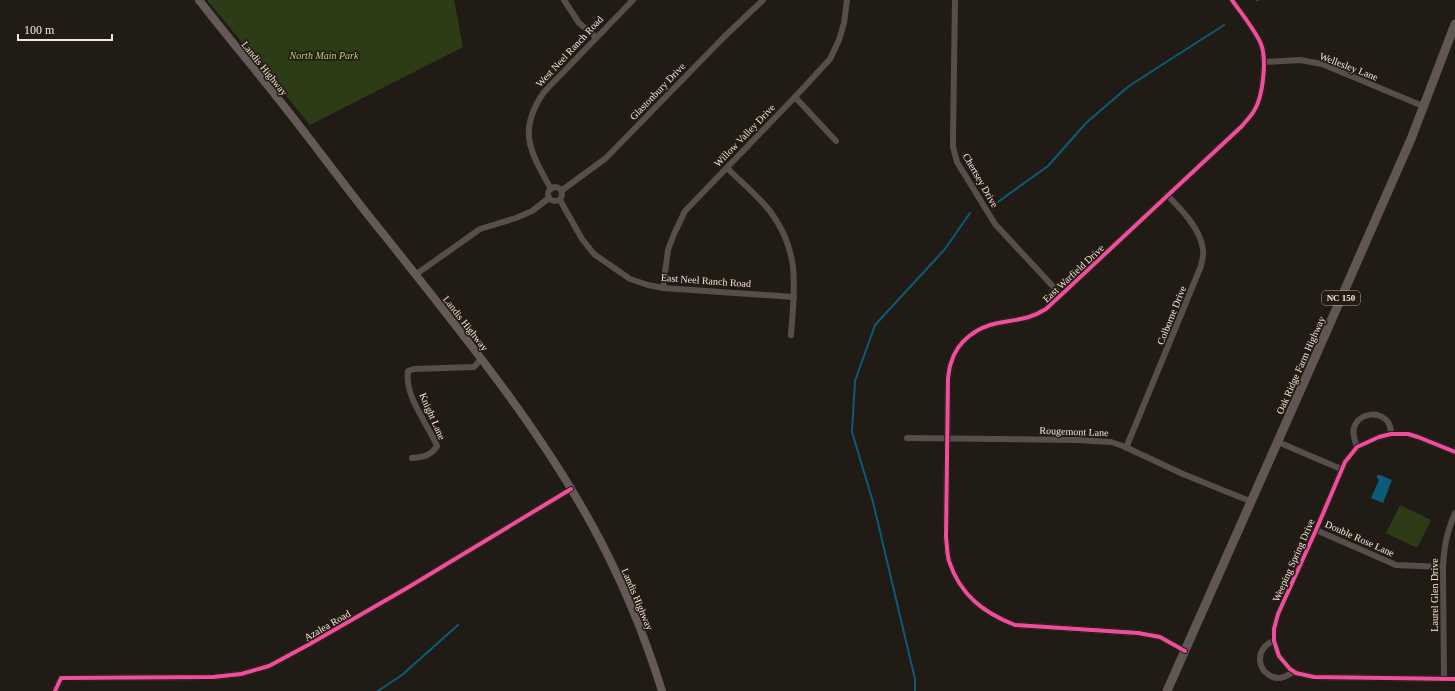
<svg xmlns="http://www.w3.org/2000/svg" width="1455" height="691" font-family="Georgia,serif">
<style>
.green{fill:#2c3c17}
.water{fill:#0a5c78}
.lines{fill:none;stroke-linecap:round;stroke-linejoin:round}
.stream{stroke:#0a5c78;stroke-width:2}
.minor{stroke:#574e4c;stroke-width:6}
.secondary{stroke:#655957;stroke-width:8}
.primary{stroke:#625654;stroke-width:9}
.cycleway-casing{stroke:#261b11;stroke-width:6}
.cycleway{stroke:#ef4d9e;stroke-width:4}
.labels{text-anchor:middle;stroke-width:3.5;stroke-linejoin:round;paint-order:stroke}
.shield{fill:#261b11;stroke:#b3aaa3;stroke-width:1}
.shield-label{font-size:9px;font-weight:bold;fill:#f0e8e1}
.street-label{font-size:10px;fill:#f0e8e1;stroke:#261b11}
.park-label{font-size:10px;font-style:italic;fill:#acd681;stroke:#261b11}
</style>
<rect width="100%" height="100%" fill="#211b16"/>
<g class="green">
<polygon points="207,0 454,0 463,47 310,125"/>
<polygon points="1400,505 1431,520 1417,548 1386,533"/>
</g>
<polygon class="water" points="1377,475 1380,475 1392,480 1383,503 1371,498 1379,480 1377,478"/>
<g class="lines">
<g class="stream">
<polyline points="1257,0 1258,0"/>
<polyline points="998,202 1048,166 1086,123 1129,86 1224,25"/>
<polyline points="378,691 402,675 458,625"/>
<polyline points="915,691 915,679 873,502 852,432 855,381 875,325 945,249 970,213"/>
</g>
<g class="minor">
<polyline points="564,0 579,23 596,37"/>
<polyline points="955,0 953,137 953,147 957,162 995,224 1061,295"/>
<polyline points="1264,62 1300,60 1322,64 1423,106"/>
<polyline points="795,97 836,141"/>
<path d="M 727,168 C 742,183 760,197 772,214 C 801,254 794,290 791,335"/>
<circle cx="555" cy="194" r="7"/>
<path d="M 551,189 C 530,151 517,131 544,92 L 633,0"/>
<polyline points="561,191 606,158 724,37 763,0"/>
<polyline points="560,200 582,239 594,254 630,279 648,285 663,288 794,297"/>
<polyline points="415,275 480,229 516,218 532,211 549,198"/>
<polyline points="663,288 668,250 674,234 685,211 795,97 830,59 839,40 844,23 847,0"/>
<polyline points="907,438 1076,440 1111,442 1123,446 1183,474 1252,502"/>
<polyline points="1278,442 1341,469"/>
<path d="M 1357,447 C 1355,441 1352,434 1354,428 C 1358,413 1379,410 1388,422 C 1390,425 1391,430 1391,434"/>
<path d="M 1126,448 L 1201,266 C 1202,261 1204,255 1203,250 C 1201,229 1181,209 1167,195"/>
<polyline points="1455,452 1418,437 1408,434 1391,434 1379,437 1357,447 1345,462 1316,530 1278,614 1274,629 1274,641 1279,656 1290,669 1296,673 1314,677 1455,679"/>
<path d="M 412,458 C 423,457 431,456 437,446 C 428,424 404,396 408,371 L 414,369 L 474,367 L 481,359"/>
<polyline points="1316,530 1396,565 1443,567"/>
<path d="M 1274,641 C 1251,649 1259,678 1279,678 C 1285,678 1289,674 1294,672"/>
<path d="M 1185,651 L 1160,637 L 1138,633 L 1015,625 C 984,613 960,595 949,561 C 947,554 947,545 946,537 L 948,378 C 949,373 949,368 951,363 C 957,341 977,327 998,323 C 1018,319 1028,320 1046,309 L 1242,126 C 1246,121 1251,116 1254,111 C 1263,97 1267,60 1261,44 C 1255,30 1241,13 1232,0"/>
<path d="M 1444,679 L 1443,567 C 1444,546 1447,532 1455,513"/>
<polyline points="55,691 61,678 213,677 241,674 269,666 308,645 407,588 571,489"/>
</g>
<path class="secondary" d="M 199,0 C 229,39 261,76 291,115 C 324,157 355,200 389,241 C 461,332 536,423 592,525 C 621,578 644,633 662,691"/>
<polyline class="primary" points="1167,691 1313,362 1411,139 1455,24"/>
<g class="cycleway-casing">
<g id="cycleway">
<polyline points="1455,452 1418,437 1408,434 1391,434 1379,437 1357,447 1345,462 1316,530 1278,614 1274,629 1274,641 1279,656 1290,669 1296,673 1314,677 1455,679"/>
<path d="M 1185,651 L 1160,637 L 1138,633 L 1015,625 C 984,613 960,595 949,561 C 947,554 947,545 946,537 L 948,378 C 949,373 949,368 951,363 C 957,341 977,327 998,323 C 1018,319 1028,320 1046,309 L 1242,126 C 1246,121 1251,116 1254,111 C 1263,97 1267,60 1261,44 C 1255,30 1241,13 1232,0"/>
<polyline points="55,691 61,678 213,677 241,674 269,666 308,645 407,588 571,489"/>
</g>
</g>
<use href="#cycleway" class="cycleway"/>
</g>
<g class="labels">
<rect class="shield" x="1322" y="291" width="38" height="14" rx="3"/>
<g class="shield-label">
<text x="1341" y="301">NC 150</text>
</g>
<g class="street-label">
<text transform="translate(569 51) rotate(-47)" y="4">West Neel Ranch Road</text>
<text transform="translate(1349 66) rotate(21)" y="4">Wellesley Lane</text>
<text transform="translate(265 68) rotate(51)" y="4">Landis Highway</text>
<text transform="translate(657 91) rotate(-46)" y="4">Glastonbury Drive</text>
<text transform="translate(744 135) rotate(-46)" y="4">Willow Valley Drive</text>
<text transform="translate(981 180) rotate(60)" y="4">Chertsey Drive</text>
<text transform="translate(1073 273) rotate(-43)" y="4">East Warfield Drive</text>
<text transform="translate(706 280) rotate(4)" y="4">East Neel Ranch Road</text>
<text transform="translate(1171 315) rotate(-68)" y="4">Colborne Drive</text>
<text transform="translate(466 323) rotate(52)" y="4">Landis Highway</text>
<text transform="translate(1300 365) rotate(-66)" y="4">Oak Ridge Farm Highway</text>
<text transform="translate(433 416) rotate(66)" y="4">Knight Lane</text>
<text transform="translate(1074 431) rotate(2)" y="4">Rougemont Lane</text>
<text transform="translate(1360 538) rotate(24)" y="4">Double Rose Lane</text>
<text transform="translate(1293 560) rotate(-66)" y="4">Weeping Spring Drive</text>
<text transform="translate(1434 595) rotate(-90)" y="4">Laurel Glen Drive</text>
<text transform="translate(638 599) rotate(67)" y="4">Landis Highway</text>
<text transform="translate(327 625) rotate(-30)" y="4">Azalea Road</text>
</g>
<g class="park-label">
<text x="324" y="59">North Main Park</text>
</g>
</g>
<path d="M18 34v6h94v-6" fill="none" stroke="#f0e8e1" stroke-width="2"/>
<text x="24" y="34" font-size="12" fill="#f0e8e1" stroke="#261b11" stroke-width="3" paint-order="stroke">100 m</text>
</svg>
